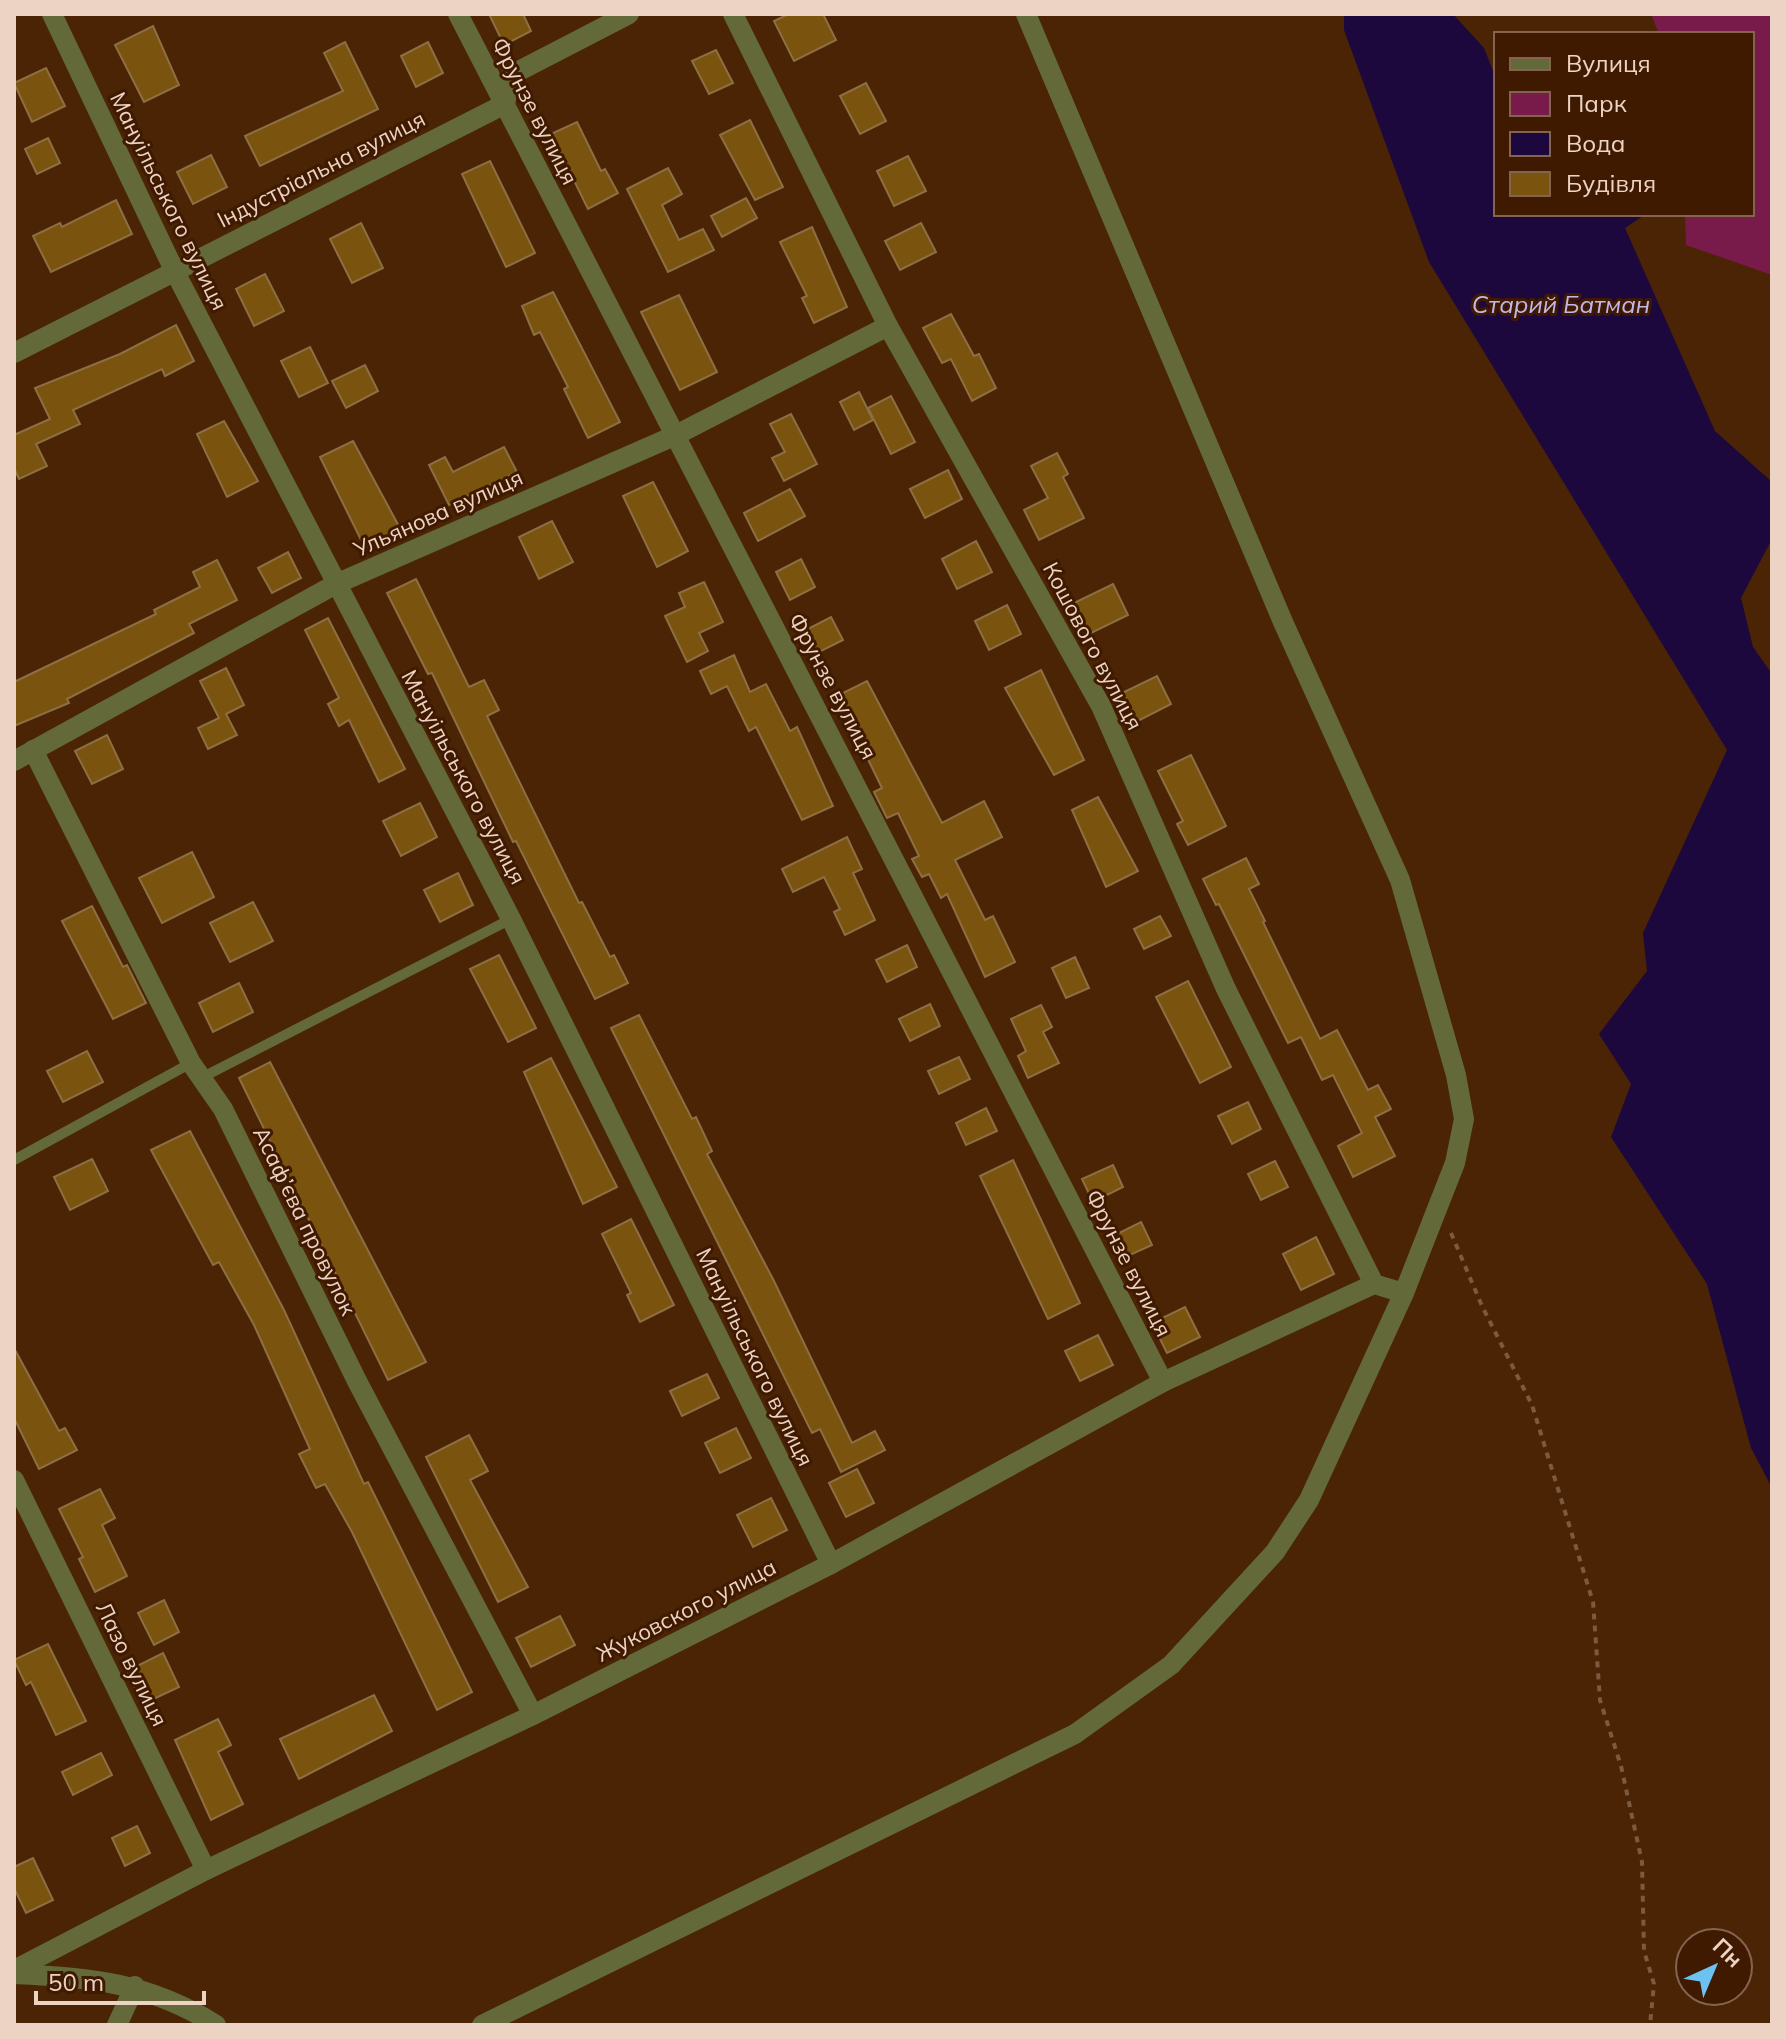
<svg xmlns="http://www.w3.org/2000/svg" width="1786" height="2039" font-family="Mulish,sans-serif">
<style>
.green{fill:#781b4a}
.water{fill:#1d083d}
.building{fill:#7a530f;stroke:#8d6f44;stroke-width:2}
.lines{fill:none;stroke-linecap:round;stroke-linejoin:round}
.path{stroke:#7c5a40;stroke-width:4;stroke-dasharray:6 6;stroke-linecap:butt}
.service{stroke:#636939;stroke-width:10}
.minor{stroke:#636939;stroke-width:20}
.tertiary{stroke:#636939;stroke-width:20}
.labels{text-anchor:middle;stroke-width:6;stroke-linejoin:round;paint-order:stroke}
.street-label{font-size:22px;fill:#ecd3c3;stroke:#3f1a00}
.water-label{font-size:24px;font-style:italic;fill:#c2b7eb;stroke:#3f1a00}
</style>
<rect width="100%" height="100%" fill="#4a2405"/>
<polygon class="green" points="1651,14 1772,14 1772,275 1686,245 1685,214 1752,214 1752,34 1659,34"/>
<polygon class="water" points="1344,14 1453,14 1484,48 1496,78 1496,214 1646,214 1625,228 1715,431 1772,482 1772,539 1741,598 1753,647 1772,674 1772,1488 1751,1448 1707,1284 1611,1137 1631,1084 1599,1034 1647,971 1643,933 1727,750 1429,262 1344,30"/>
<g class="building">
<polygon points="489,14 523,14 531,31 504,45"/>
<polygon points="789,14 823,14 836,40 794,61 774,21"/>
<polygon points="153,26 179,85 144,102 115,45"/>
<polygon points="345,42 378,109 260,166 245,136 343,91 324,53"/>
<polygon points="428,42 443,73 416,87 401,56"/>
<polygon points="716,50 733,83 709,94 692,61"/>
<polygon points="46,68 65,106 32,122 14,83"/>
<polygon points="866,83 886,121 860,134 840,96"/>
<polygon points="750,120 783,187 755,200 720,135"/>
<polygon points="577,122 601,171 605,169 618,193 588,209 551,134"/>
<polygon points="48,138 60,163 37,174 25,149"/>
<polygon points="211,155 227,187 193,204 177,172"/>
<polygon points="908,156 926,191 894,206 877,171"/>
<polygon points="490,161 535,253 506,267 462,174"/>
<polygon points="668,168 682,194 662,205 679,240 703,229 714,250 668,272 627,189"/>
<polygon points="746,198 757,218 722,237 711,216"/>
<polygon points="116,200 132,234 51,272 33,236 60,223 62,227"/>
<polygon points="361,223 383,268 352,283 330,239"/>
<polygon points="921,223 936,252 900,270 885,241"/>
<polygon points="812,227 847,307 814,323 802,298 807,296 780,242"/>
<polygon points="265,274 284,311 254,326 236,289"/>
<polygon points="553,292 620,422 588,438 564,389 568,387 540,332 534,335 522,306"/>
<polygon points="679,295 717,372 680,390 641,312"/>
<polygon points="951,314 974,356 979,354 996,388 972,401 951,359 942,363 923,328"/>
<polygon points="176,325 194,361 165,376 162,369 73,410 80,424 36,444 47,466 19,479 14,468 14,435 50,419 35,388 120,354"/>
<polygon points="310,347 328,383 299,397 281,361"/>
<polygon points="365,365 378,391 346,408 332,381"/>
<polygon points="859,392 873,420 854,430 840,402"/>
<polygon points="891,396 915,442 891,454 868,408"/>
<polygon points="791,414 817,464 784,481 772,458 785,452 770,424"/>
<polygon points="224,421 258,481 227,497 197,434"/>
<polygon points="353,441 401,530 365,548 320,457"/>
<polygon points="504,447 517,472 449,505 429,465 445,457 453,472"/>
<polygon points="1057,453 1068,474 1063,477 1084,518 1039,540 1024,510 1048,498 1031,466"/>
<polygon points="948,470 962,499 925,518 910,489"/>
<polygon points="653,482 688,551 657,567 623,496"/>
<polygon points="790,489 805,516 758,541 744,513"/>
<polygon points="552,521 573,562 539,579 519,537"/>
<polygon points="976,541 992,572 957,589 942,559"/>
<polygon points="288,552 301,578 272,593 258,568"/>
<polygon points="801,559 815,587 790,600 776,572"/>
<polygon points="217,560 237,600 189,624 194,633 67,699 69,703 14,726 14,682 156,614 154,610 200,587 193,572"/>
<polygon points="416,579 469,687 484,680 499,710 487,716 579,903 582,902 610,957 614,955 628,983 595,999 516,841 513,842 432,673 428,674 387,593"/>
<polygon points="704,582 723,622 699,633 708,651 687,662 665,616 685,607 679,593"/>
<polygon points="1113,584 1128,615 1087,635 1072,604"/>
<polygon points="1007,605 1021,634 989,650 975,621"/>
<polygon points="831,617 843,640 817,653 806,630"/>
<polygon points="328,618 405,769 379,782 349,720 339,726 328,704 339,698 305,630"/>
<polygon points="734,655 750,692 766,684 790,731 797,727 833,806 802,820 756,727 749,731 727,686 711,694 700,671"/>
<polygon points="226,668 244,705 226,714 237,735 208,749 198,728 219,718 200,681"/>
<polygon points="1041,670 1084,760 1054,775 1005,688"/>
<polygon points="1157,676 1171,704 1134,723 1120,694"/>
<polygon points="867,681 942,823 984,801 1002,837 955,860 985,920 993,916 1015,962 985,977 947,894 941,898 929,874 922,877 912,859 919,856 898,813 887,818 874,792 882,788 837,696"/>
<polygon points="107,735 123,769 92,784 75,751"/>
<polygon points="1191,755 1226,826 1188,845 1177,824 1183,821 1158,771"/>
<polygon points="1098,797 1138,871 1106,887 1072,810"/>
<polygon points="420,803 437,837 401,856 383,821"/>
<polygon points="847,837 862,869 853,873 875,920 845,935 834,912 840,909 824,877 793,892 782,869"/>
<polygon points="192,852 214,897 162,923 139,878"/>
<polygon points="1246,858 1259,884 1249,889 1265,921 1263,922 1320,1039 1337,1030 1368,1090 1378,1085 1391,1109 1375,1117 1395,1156 1353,1177 1338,1146 1362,1133 1333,1075 1322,1080 1301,1037 1288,1043 1219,904 1216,905 1203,879"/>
<polygon points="458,873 473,905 440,922 424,890"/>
<polygon points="253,902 273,941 230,962 210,923"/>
<polygon points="92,906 123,967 127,965 146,1003 113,1019 62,921"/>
<polygon points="1160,916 1171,936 1144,949 1134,929"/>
<polygon points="907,945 917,967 887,982 876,960"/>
<polygon points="499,955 536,1028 508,1042 470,969"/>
<polygon points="1075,957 1089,988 1066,998 1052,968"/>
<polygon points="1188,981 1231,1067 1200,1083 1156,997"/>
<polygon points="239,983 253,1012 213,1032 199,1003"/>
<polygon points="930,1004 940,1026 910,1041 899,1019"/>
<polygon points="1041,1005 1052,1027 1043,1032 1059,1063 1028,1078 1018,1056 1026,1051 1011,1019"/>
<polygon points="639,1015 692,1119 696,1117 712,1151 707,1154 774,1281 852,1443 875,1431 885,1450 841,1472 820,1429 812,1433 611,1028"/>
<polygon points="87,1051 103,1082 63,1102 47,1071"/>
<polygon points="959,1057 970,1079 939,1094 928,1071"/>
<polygon points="551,1058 617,1187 583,1204 524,1072"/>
<polygon points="270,1062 426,1362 388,1380 239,1078"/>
<polygon points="1248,1102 1261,1129 1232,1144 1218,1116"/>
<polygon points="986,1108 997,1131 966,1145 956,1123"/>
<polygon points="190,1131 284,1310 364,1484 368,1482 472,1692 437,1710 352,1532 325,1484 316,1488 299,1454 310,1449 254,1325 219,1262 213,1265 151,1150"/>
<polygon points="92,1159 108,1191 70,1210 54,1177"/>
<polygon points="1013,1160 1080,1303 1048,1319 980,1176"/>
<polygon points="1275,1161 1288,1187 1261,1200 1248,1174"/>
<polygon points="1113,1165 1123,1187 1093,1202 1082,1179"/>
<polygon points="631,1219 674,1305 640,1322 627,1295 631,1293 602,1234"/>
<polygon points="1141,1222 1152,1245 1121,1259 1111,1237"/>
<polygon points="1316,1237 1334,1274 1301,1290 1283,1254"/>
<polygon points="1185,1307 1200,1337 1167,1353 1152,1323"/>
<polygon points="1098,1335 1113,1365 1080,1381 1065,1351"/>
<polygon points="14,1348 59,1431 65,1428 77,1450 39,1469 14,1418"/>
<polygon points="707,1374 719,1398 682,1416 670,1391"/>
<polygon points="736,1428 751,1458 720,1473 705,1443"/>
<polygon points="469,1435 488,1471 470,1480 528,1587 498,1602 426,1457"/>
<polygon points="857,1469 874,1503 846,1517 829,1483"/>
<polygon points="100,1489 115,1518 102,1525 127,1576 95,1592 79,1559 83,1557 59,1509"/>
<polygon points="771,1498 787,1530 753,1547 737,1515"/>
<polygon points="164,1600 179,1632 154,1645 138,1613"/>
<polygon points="560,1616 575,1645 531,1667 516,1638"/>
<polygon points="48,1644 86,1721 56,1735 31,1682 26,1685 14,1660"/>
<polygon points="163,1653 179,1687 143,1704 127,1671"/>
<polygon points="374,1695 392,1731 299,1779 280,1739"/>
<polygon points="218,1719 231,1745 218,1752 243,1804 211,1820 175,1740"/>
<polygon points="101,1753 112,1775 73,1795 62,1772"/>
<polygon points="137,1826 150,1853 125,1866 112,1838"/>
<polygon points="33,1858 53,1900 26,1913 14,1888 14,1867"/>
</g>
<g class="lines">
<polyline class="path" points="1451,1233 1482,1306 1532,1405 1593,1602 1600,1700 1621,1766 1642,1862 1644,1951 1654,1984 1650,2025"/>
<g class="service">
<polyline points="201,1078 511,919"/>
<polyline points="14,1160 191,1063"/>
</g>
<g class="minor">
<polyline points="52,14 174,270 511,919 831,1564"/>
<polyline points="458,14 1163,1382"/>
<polyline points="733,14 888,326 1101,706 1226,989 1374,1284 1404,1293"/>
<polyline points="14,353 505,104 511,75 629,14"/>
<polyline points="33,750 191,1063 223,1109 358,1383 533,1715"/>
<polyline points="14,761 336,584 674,436 888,326"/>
<polyline points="14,1480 206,1870"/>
<polyline points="14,1970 206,1870 533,1715 831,1564 1163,1382 1374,1284"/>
<polyline points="117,2025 135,1986"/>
<polyline points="482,2025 1075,1734 1171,1665 1275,1552 1309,1500 1404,1293 1455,1163 1464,1119 1456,1075 1400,880 1283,622 1026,14"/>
</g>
<path class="tertiary" d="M 14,1974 C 90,1977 150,1983 216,2025"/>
</g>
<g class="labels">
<g class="street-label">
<text transform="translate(535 111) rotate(63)" y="8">Фрунзе вулиця</text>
<text transform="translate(321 169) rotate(-27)" y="8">Індустріальна вулиця</text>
<text transform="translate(169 201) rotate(64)" y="8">Мануільського вулиця</text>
<text transform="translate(438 513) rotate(-24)" y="8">Ульянова вулиця</text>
<text transform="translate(1093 646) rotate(62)" y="8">Кошового вулиця</text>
<text transform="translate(833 686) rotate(62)" y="8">Фрунзе вулиця</text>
<text transform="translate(464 777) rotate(62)" y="8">Мануільського вулиця</text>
<text transform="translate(305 1221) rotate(64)" y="8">Асаф’єва провулок</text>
<text transform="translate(1129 1263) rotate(63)" y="8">Фрунзе вулиця</text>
<text transform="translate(755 1357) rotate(64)" y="8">Мануільського вулиця</text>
<text transform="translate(686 1610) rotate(-27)" y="8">Жуковского улица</text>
<text transform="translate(132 1664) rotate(64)" y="8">Лазо вулиця</text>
</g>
<g class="water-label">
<text x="1561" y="313">Старий Батман</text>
</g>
</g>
<rect width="1786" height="2039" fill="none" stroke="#ecd3c3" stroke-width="32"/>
<rect x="1494" y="32" width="260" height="184" fill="#3f1a00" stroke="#84644e" stroke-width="2"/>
<rect x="1510" y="58" width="40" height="12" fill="#636939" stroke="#84644e" stroke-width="2"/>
<text x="1566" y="72" font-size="24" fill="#ecd3c3">Вулиця</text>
<rect x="1510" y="92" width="40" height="24" fill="#781b4a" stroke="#84644e" stroke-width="2"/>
<text x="1566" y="112" font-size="24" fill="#ecd3c3">Парк</text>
<rect x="1510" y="132" width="40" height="24" fill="#1d083d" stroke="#84644e" stroke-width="2"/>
<text x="1566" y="152" font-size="24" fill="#ecd3c3">Вода</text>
<rect x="1510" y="172" width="40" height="24" fill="#7a530f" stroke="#84644e" stroke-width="2"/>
<text x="1566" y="192" font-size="24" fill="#ecd3c3">Будівля</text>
<g transform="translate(1714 1967) rotate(44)"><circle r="38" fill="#3f1a00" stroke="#84644e" stroke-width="2"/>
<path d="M0-6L14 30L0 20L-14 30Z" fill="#6cc3f2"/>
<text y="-12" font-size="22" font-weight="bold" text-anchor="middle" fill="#ecd3c3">Пн</text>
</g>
<path d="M36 1991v12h168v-12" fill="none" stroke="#ecd3c3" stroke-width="4"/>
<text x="48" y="1991" font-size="24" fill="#ecd3c3" stroke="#3f1a00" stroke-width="6" paint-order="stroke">50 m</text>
</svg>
